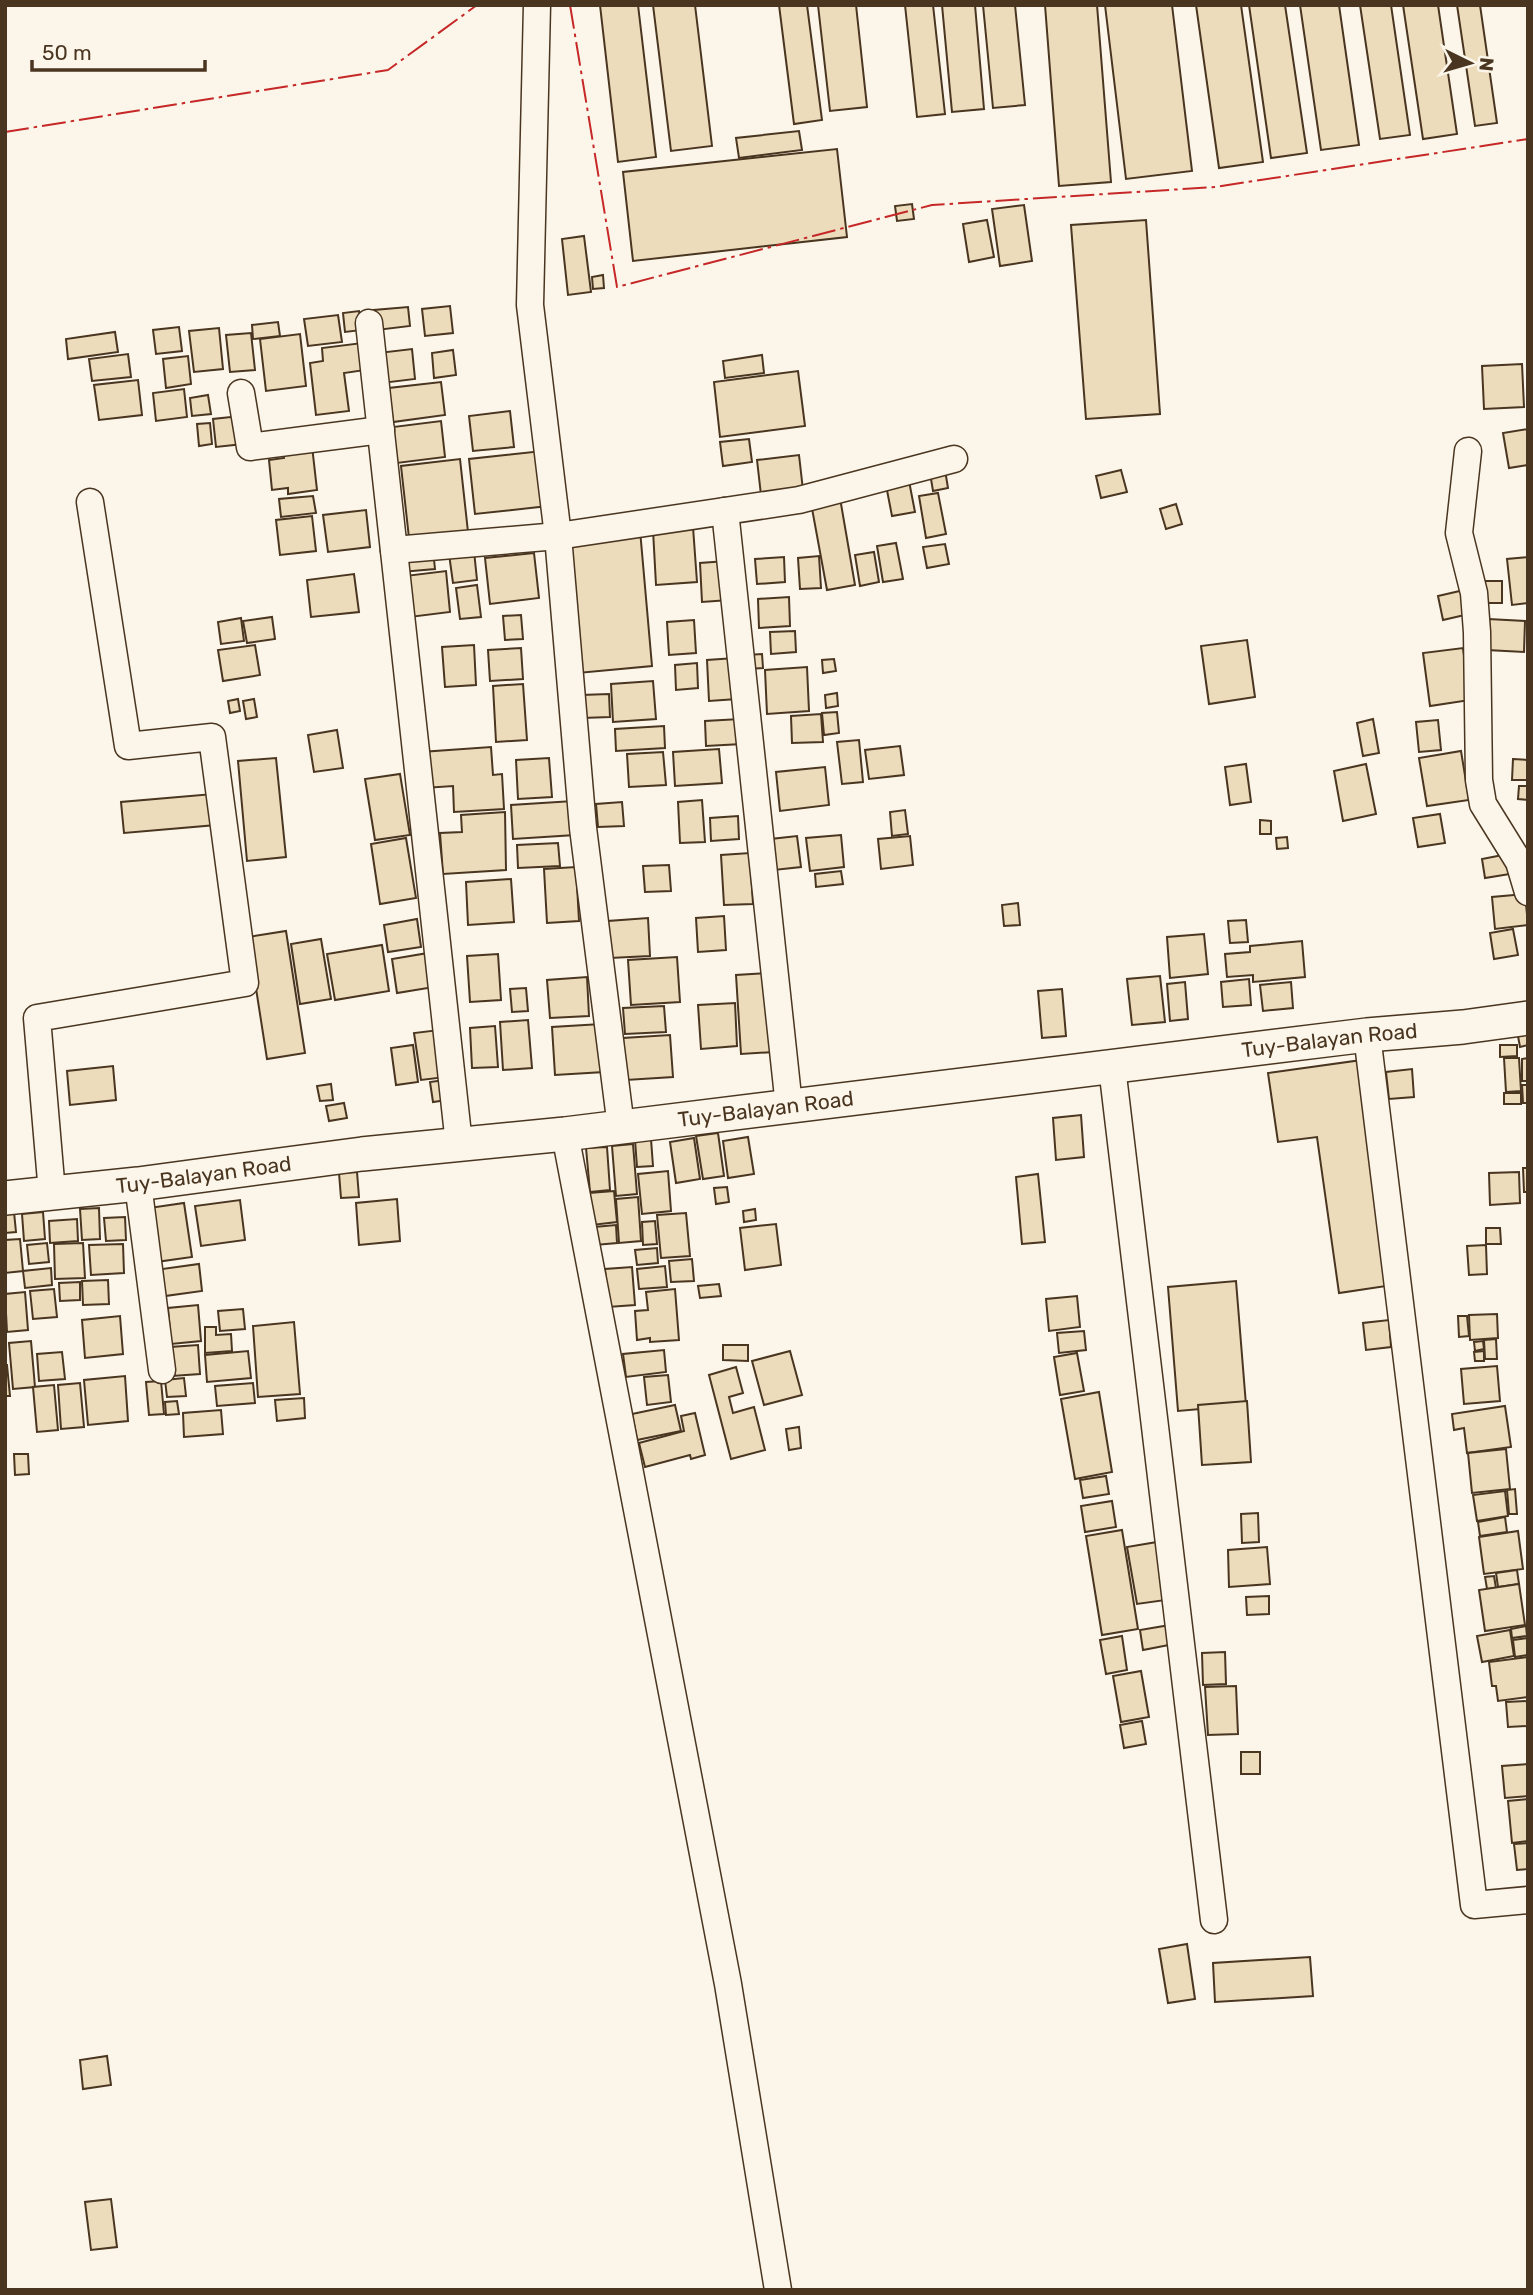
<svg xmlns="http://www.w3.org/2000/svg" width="1533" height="2295" font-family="Rubik,sans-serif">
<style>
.building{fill:#ecdcbc;stroke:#4a3520;stroke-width:2}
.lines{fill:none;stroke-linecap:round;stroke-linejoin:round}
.minor-casing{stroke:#4a3520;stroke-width:29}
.major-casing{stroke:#4a3520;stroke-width:36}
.minor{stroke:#fbf6e9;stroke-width:26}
.major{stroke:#fbf6e9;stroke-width:33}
.power{stroke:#c62828;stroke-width:2;stroke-dasharray:24 5 3.5 5;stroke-linecap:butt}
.labels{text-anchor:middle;stroke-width:5;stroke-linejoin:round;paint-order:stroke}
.street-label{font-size:21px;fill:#4a3520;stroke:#fbf6e9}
</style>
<rect width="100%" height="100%" fill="#fbf6e9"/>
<g class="building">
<polygon points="600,5 638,5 656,157 618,162"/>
<polygon points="653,5 695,5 712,146 671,151"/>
<polygon points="779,5 807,5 822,120 794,124"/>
<polygon points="818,5 856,5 867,107 830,111"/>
<polygon points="905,5 933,5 945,114 917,117"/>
<polygon points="942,5 975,5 984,109 952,112"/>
<polygon points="983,5 1015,5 1025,105 993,108"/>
<polygon points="1045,5 1097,5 1111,182 1059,186"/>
<polygon points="1105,5 1172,5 1192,171 1126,179"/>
<polygon points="1196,5 1241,5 1263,162 1219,168"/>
<polygon points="1249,5 1285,5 1307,153 1271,158"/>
<polygon points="1300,5 1339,5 1359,145 1321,150"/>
<polygon points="1360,5 1391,5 1410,135 1380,139"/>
<polygon points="1403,5 1438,5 1457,134 1423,139"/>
<polygon points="1457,5 1480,5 1497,123 1475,126"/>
<polygon points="799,131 802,150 739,158 736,138"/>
<polygon points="837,149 847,237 633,261 623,172"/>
<polygon points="912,204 914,219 897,221 895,206"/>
<polygon points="1024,205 1032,261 1000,266 992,209"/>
<polygon points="987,220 994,257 969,262 963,224"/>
<polygon points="1146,220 1160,414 1086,419 1071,225"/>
<polygon points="584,236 591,292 568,295 562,239"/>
<polygon points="603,275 604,288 593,289 592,277"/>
<polygon points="450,306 453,333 425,336 422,309"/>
<polygon points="408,307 410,326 377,330 374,310"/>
<polygon points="359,311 362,330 345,332 343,313"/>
<polygon points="338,315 342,342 308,346 304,319"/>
<polygon points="278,322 280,336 253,339 252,325"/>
<polygon points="179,327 182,351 156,354 153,330"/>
<polygon points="219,328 223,369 194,372 189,331"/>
<polygon points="115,332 118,352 68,359 66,339"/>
<polygon points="251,333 255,370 230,372 226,335"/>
<polygon points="300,334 306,386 266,391 260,339"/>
<polygon points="362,343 365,370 344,373 349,411 316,415 310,363 323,361 322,348"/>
<polygon points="412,349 415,379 382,383 378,353"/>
<polygon points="453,350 456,375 434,378 432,353"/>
<polygon points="128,354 131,377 92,381 89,359"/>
<polygon points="762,355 764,373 725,378 723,361"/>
<polygon points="188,356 191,384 166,388 163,359"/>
<polygon points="1522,364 1524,407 1484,409 1482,366"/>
<polygon points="798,371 805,426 720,437 714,382"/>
<polygon points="138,380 142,415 99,420 94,385"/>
<polygon points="441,382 445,415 393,422 389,388"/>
<polygon points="184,389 187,417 156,421 153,393"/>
<polygon points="208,395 211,414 192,416 190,398"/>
<polygon points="510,411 514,447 473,451 469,416"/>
<polygon points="240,416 243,444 216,447 213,419"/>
<polygon points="441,421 445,457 397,463 393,427"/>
<polygon points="210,423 212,444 199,446 197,424"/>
<polygon points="1528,429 1528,465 1509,468 1503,433"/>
<polygon points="749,439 752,462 723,466 720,442"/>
<polygon points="312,446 317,490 288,494 288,488 272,490 269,460 284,458 283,450"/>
<polygon points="542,451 548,506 475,514 469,459"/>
<polygon points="799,455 803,490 761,495 757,460"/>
<polygon points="460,459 468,532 409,538 401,466"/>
<polygon points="945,470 948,488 933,491 930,473"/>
<polygon points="1121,470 1127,492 1101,498 1096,476"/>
<polygon points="908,476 915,512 892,516 885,480"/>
<polygon points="938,493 946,534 926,538 919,496"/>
<polygon points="313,496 316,513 281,517 279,499"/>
<polygon points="840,498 855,585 827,590 811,503"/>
<polygon points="1176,504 1182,524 1166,529 1160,509"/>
<polygon points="366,510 370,547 328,552 323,515"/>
<polygon points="312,516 316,551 280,555 276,520"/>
<polygon points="693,527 697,582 656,585 653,530"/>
<polygon points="640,530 652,666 578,673 566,537"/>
<polygon points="896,543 903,579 883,582 877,546"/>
<polygon points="945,544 949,564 927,568 923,547"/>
<polygon points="433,550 435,569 401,572 399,554"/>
<polygon points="474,551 477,580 453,583 449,554"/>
<polygon points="874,552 879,582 860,586 855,555"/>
<polygon points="534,553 539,598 490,604 485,558"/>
<polygon points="819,556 821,588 800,589 798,558"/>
<polygon points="784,557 785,582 757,584 755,559"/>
<polygon points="1528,557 1528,603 1512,605 1507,559"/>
<polygon points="726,561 729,600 702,602 700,563"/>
<polygon points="446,571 450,612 410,617 405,576"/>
<polygon points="354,574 359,612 311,617 307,580"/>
<rect x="1484" y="581" width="18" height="22"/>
<polygon points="477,585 481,617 460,619 456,588"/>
<polygon points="1464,590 1469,614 1443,620 1438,596"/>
<polygon points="789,597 790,626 759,628 758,599"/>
<polygon points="521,615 523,639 505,640 503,616"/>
<polygon points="272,617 275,639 247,643 243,621"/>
<polygon points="241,618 244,641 221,644 218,622"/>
<polygon points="1488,619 1525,621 1524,652 1487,650"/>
<polygon points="694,620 696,653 669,655 667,622"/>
<polygon points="795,631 796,652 771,654 770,632"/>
<polygon points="1247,640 1255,697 1209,704 1201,646"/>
<polygon points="255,645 260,675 223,681 218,650"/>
<polygon points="474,645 476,685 445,687 442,647"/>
<polygon points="521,648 523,679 490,681 488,650"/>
<polygon points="1463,648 1470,700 1430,706 1423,653"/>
<polygon points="762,654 763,668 748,669 747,655"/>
<polygon points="735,658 737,699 709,701 707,660"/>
<polygon points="834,659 836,671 823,673 822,660"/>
<polygon points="697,663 698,688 676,690 675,665"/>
<polygon points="807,667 809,711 767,714 765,670"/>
<polygon points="653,681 656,719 613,722 611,684"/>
<polygon points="523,684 527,740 496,742 493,686"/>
<polygon points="837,693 838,706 826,708 825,695"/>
<polygon points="609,694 610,717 582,718 581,695"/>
<polygon points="238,699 240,711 230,713 228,701"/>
<polygon points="254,699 257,717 246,719 243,701"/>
<polygon points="837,712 839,733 824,735 822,713"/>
<polygon points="821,714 823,742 792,743 791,716"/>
<polygon points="740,719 742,744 706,746 705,721"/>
<polygon points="1373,719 1379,753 1363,756 1357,723"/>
<polygon points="1438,720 1441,750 1419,752 1416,722"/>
<polygon points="664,726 665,748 616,751 615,729"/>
<polygon points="337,730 343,768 314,772 308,735"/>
<polygon points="859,740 863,782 842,784 837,742"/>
<polygon points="900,746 904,775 869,779 865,750"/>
<polygon points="491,747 493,775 502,774 504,809 454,812 453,786 424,788 421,752"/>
<polygon points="719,749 722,783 675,786 673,752"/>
<polygon points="1461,751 1469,800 1427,806 1419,758"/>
<polygon points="663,752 666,785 629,787 627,754"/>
<polygon points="276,758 286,857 247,861 238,761"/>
<polygon points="549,758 552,797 518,799 516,760"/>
<polygon points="1513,759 1528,760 1528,780 1512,780"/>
<polygon points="1246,764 1251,802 1230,805 1225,767"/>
<polygon points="1366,764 1376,814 1343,821 1334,771"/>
<polygon points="825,767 829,805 780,811 776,772"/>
<polygon points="400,774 410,835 375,840 365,779"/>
<polygon points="1519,786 1528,786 1528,800 1518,799"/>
<polygon points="213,794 216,825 124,833 121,802"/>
<polygon points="702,800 705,842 680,843 678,802"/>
<polygon points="573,801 575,835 513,839 511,805"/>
<polygon points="622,802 624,826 598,827 596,804"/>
<polygon points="905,810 908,834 892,836 890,812"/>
<polygon points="505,812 506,870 443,874 440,833 462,832 461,815"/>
<polygon points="1440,814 1445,843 1418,847 1413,818"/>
<polygon points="738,816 739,839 711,841 710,818"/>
<polygon points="1260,820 1271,821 1271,834 1260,834"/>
<polygon points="841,835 844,867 810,871 806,838"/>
<polygon points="797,836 801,867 774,870 771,839"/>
<polygon points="910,836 913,865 881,869 878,839"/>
<polygon points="1287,837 1288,848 1277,849 1276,838"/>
<polygon points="406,838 416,898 380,904 371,844"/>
<polygon points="558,843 560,866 518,868 517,845"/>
<polygon points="750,853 753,904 724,905 721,855"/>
<polygon points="1513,853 1516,873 1485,878 1482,859"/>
<polygon points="669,865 671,891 645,892 643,866"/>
<polygon points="576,867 579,921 547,923 544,869"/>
<polygon points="841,871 843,884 816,887 815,874"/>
<polygon points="511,879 514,922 468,925 466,882"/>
<polygon points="1525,894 1528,925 1495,929 1492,897"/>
<polygon points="1018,903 1020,925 1004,926 1002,905"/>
<polygon points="724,916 726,950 698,952 696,918"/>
<polygon points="648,918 650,956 610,958 608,921"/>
<polygon points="417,919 421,947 388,952 384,925"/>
<polygon points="1246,920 1248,942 1230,943 1228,921"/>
<polygon points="1513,929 1518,955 1494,959 1490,933"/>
<polygon points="286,931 305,1053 267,1059 248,937"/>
<polygon points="1204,934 1208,974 1170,978 1167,937"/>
<polygon points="321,939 331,999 300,1004 291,944"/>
<polygon points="1302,941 1305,977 1253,982 1253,975 1227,977 1225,954 1250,952 1250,946"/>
<polygon points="382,945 389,991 335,1000 327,954"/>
<polygon points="428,953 434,987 397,993 392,959"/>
<polygon points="498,954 501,1000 470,1002 467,956"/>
<polygon points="677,957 680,1002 631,1005 628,960"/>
<polygon points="769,973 774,1052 741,1054 736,975"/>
<polygon points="1160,976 1165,1022 1132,1025 1127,979"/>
<polygon points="587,977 589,1016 550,1018 547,980"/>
<polygon points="1249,979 1251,1005 1223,1007 1221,982"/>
<polygon points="1185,982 1188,1019 1170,1021 1167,984"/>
<polygon points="1291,982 1293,1008 1263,1011 1260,985"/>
<polygon points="526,988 528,1011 512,1012 510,989"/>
<polygon points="1062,989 1066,1036 1042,1038 1038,991"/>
<polygon points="735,1003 737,1046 701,1049 698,1005"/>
<polygon points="664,1006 666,1032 625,1034 623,1008"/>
<polygon points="528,1020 532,1068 503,1070 500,1022"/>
<polygon points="601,1024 604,1072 555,1075 552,1027"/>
<polygon points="495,1026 498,1067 472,1068 470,1028"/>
<polygon points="439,1030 446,1077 421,1080 414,1033"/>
<polygon points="1528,1034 1528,1045 1520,1047 1518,1036"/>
<polygon points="670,1035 673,1077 626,1080 623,1038"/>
<polygon points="413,1045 418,1082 396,1085 391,1048"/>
<polygon points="1500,1045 1517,1045 1517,1056 1500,1057"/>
<polygon points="1504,1058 1519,1058 1521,1091 1506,1092"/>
<polygon points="1528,1058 1528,1081 1522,1081 1522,1059"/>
<polygon points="1362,1060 1393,1285 1339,1293 1317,1137 1278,1142 1268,1073"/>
<polygon points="113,1066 116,1100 70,1105 67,1071"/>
<polygon points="1412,1069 1414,1097 1389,1099 1386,1072"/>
<polygon points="445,1080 447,1100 433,1102 430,1082"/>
<polygon points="331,1084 333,1100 320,1101 317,1086"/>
<polygon points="1522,1085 1528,1085 1528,1103 1523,1103"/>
<rect x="1504" y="1093" width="17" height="11"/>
<polygon points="344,1103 347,1118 329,1121 326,1106"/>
<polygon points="1081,1115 1084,1157 1056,1160 1053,1118"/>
<polygon points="718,1133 724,1176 703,1179 696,1136"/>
<polygon points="748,1137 754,1174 728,1178 723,1141"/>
<polygon points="694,1138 700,1179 676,1183 670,1142"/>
<polygon points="651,1139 653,1166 637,1167 635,1140"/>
<polygon points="633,1144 637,1194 616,1196 612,1146"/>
<polygon points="607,1147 610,1190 590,1192 586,1148"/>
<polygon points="1523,1168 1528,1168 1528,1192 1524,1192"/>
<polygon points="668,1171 671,1211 642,1214 638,1174"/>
<polygon points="357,1172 359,1197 341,1198 339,1173"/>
<polygon points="1519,1172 1520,1203 1490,1205 1489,1173"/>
<polygon points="1038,1174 1045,1242 1022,1244 1016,1177"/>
<polygon points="727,1187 729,1202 716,1204 714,1188"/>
<polygon points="614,1191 617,1222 592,1225 589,1193"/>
<polygon points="638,1197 641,1241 619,1243 616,1199"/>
<polygon points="397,1199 400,1241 359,1245 356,1203"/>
<polygon points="240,1200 245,1240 201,1246 195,1206"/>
<polygon points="184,1203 192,1257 156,1262 149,1208"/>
<polygon points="99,1208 100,1239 82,1240 80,1209"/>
<polygon points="755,1209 756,1220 744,1222 743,1211"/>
<polygon points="14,1212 16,1232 5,1233 5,1213"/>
<polygon points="43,1212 45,1239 24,1241 22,1214"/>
<polygon points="686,1213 690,1256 661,1258 657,1215"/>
<polygon points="125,1217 126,1240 106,1241 104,1218"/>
<polygon points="77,1219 78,1241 50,1243 49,1221"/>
<polygon points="655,1221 657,1244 643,1245 642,1222"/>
<polygon points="776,1224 781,1265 745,1270 740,1228"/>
<polygon points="616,1225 617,1243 595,1245 594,1227"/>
<polygon points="1486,1228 1500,1228 1501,1244 1486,1244"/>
<polygon points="20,1239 23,1271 5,1273 5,1240"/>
<polygon points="47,1243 49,1262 29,1264 27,1245"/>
<polygon points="83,1243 85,1278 55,1279 54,1244"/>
<polygon points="123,1244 124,1273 91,1275 89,1245"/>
<polygon points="1486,1245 1487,1274 1469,1275 1467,1246"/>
<polygon points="657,1248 658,1263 637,1265 635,1250"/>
<polygon points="692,1259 694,1281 671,1282 669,1261"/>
<polygon points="199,1264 202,1291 165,1296 162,1269"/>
<polygon points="665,1266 667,1287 639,1289 637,1269"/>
<polygon points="632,1267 635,1305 608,1307 605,1269"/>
<polygon points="51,1268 52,1285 25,1288 23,1271"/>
<polygon points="108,1280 109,1304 83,1305 82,1281"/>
<polygon points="1236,1281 1246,1405 1178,1411 1168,1287"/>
<polygon points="80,1282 80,1300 60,1301 59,1283"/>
<polygon points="719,1284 721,1296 700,1298 698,1286"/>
<polygon points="54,1289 57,1317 33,1319 30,1291"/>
<polygon points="675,1289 679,1340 650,1342 650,1338 637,1340 635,1311 648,1310 646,1292"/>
<polygon points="25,1292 28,1330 7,1332 5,1294"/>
<polygon points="1077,1296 1080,1327 1049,1331 1046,1299"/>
<polygon points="198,1305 201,1341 171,1344 168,1308"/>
<polygon points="243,1309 245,1329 220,1331 218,1311"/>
<polygon points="1497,1314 1498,1338 1470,1340 1469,1315"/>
<polygon points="120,1316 123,1354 85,1358 82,1320"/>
<polygon points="1458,1316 1467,1316 1469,1336 1459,1337"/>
<polygon points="1389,1320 1391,1347 1366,1350 1363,1323"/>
<polygon points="294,1322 300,1394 258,1397 253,1326"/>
<polygon points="205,1327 216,1327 216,1335 231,1334 232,1351 205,1353"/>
<polygon points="1084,1331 1086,1350 1059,1353 1057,1333"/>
<polygon points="1496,1339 1497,1359 1485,1359 1484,1340"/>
<polygon points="31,1341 35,1387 13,1389 9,1343"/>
<polygon points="1483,1341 1484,1349 1475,1351 1474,1342"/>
<polygon points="198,1345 200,1374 172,1376 170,1347"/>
<polygon points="723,1345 748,1345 748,1361 723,1360"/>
<polygon points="664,1350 666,1372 626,1377 623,1354"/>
<polygon points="248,1351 251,1378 207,1382 205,1355"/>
<polygon points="790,1351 802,1395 764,1405 752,1361"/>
<polygon points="1484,1351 1484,1361 1475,1361 1474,1352"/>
<polygon points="62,1352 65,1379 39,1381 37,1354"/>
<polygon points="1077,1353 1084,1391 1060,1395 1054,1357"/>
<polygon points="5,1365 7,1365 10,1396 5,1396"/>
<polygon points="1497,1366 1500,1401 1464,1404 1461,1369"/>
<polygon points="736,1367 743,1393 729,1397 733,1413 754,1407 765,1450 731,1459 709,1375"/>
<polygon points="668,1375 671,1402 647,1405 644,1377"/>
<polygon points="125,1376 128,1421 88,1425 84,1380"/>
<polygon points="184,1378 186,1396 167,1397 165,1380"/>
<polygon points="161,1381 164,1414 149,1415 146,1382"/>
<polygon points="80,1383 84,1427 61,1429 58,1385"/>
<polygon points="253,1383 255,1403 217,1406 215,1386"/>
<polygon points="54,1385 58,1430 37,1432 33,1387"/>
<polygon points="1099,1392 1112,1472 1075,1479 1061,1399"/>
<polygon points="304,1398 305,1418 277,1421 275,1400"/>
<polygon points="177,1401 179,1414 166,1415 165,1402"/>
<polygon points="1247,1401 1251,1462 1202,1465 1198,1405"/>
<polygon points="675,1405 681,1431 637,1440 632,1414"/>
<polygon points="1505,1406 1511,1447 1467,1453 1464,1428 1454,1430 1452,1414"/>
<polygon points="221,1410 223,1434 184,1437 183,1413"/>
<polygon points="695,1413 705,1455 691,1459 690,1455 645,1467 639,1443 684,1431 681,1416"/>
<polygon points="799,1427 801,1448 789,1450 786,1429"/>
<polygon points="1506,1449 1510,1489 1472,1493 1468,1453"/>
<polygon points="14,1454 28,1454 29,1474 15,1475"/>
<polygon points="1106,1476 1109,1494 1083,1498 1080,1480"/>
<polygon points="1515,1489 1517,1514 1509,1514 1507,1490"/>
<polygon points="1505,1491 1508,1516 1477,1521 1473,1495"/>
<polygon points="1112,1501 1116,1527 1085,1532 1081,1506"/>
<polygon points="1258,1513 1259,1542 1242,1543 1241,1514"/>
<polygon points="1505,1517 1507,1532 1480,1536 1478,1522"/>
<polygon points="1122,1530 1138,1629 1102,1635 1086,1536"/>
<polygon points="1518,1531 1523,1569 1484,1574 1479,1537"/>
<polygon points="1163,1541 1173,1599 1137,1604 1127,1547"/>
<polygon points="1267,1547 1270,1584 1229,1587 1228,1550"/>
<polygon points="1517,1570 1519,1584 1498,1587 1496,1573"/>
<polygon points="1494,1576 1496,1588 1487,1589 1485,1577"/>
<polygon points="1519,1584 1525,1625 1485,1631 1479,1590"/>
<polygon points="1269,1596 1269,1614 1247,1615 1246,1597"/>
<polygon points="1170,1625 1174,1644 1143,1650 1140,1630"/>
<polygon points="1526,1626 1527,1636 1512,1638 1511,1629"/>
<polygon points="1510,1630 1514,1656 1482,1662 1477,1636"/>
<polygon points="1122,1636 1127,1670 1106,1674 1100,1640"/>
<polygon points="1528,1638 1528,1655 1515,1657 1513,1640"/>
<polygon points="1225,1652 1226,1684 1203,1685 1202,1653"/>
<polygon points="1528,1657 1528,1697 1498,1701 1496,1686 1492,1686 1489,1662"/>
<polygon points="1141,1671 1149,1717 1121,1722 1113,1676"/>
<polygon points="1236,1686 1238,1734 1208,1735 1205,1687"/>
<polygon points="1528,1701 1528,1726 1508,1727 1506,1702"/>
<polygon points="1142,1721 1146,1744 1124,1748 1120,1725"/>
<rect x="1241" y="1752" width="19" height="22"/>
<polygon points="1528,1764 1528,1796 1505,1798 1502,1766"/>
<polygon points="1528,1799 1528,1841 1512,1843 1508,1801"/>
<polygon points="1528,1843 1528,1869 1517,1870 1514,1844"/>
<polygon points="1187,1944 1195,1999 1168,2003 1159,1949"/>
<polygon points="1310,1957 1313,1996 1215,2002 1213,1963"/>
<polygon points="107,2056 111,2085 83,2089 80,2060"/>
<polygon points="111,2199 117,2247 91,2250 85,2202"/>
</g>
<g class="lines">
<g class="minor-casing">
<g id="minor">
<polyline points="537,5 530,305 558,536 583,828 621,1127"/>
<polyline points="369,323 459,1144"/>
<polyline points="241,393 250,447 381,430"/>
<polyline points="1468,451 1459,533 1474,593 1477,632 1479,780 1483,804 1519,862 1528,892"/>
<polyline points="725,511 789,1106"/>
<polyline points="394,550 558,536 799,500 954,459"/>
<polyline points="1367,1035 1474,1905 1528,1900"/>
<polyline points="1112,1067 1214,1920"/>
<polyline points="565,1134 728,1984 778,2290"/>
<polyline points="138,1184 162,1370"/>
<polyline points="52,1193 37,1018 245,983 212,737 128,746 90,502"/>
</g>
</g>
<g class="major-casing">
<g id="major">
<path id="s1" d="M 5,1198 L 138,1184 L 362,1154 L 565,1134 L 1367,1035 L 1463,1027 L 1528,1018"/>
</g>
</g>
<use href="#minor" class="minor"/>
<use href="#major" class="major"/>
<g class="power">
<polyline points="570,5 617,287 932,205 1215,187 1528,139"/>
<polyline points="5,132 388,70 477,5"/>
</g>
</g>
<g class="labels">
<g class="street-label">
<text dy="7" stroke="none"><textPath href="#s1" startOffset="1334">Tuy-Balayan Road</textPath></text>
<text dy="7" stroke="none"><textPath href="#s1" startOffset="766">Tuy-Balayan Road</textPath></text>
<text dy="7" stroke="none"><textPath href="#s1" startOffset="200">Tuy-Balayan Road</textPath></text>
</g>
</g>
<rect width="1533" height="2295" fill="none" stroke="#4a3520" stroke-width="14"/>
<g transform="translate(1470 63) rotate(95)" stroke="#fbf6e9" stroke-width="5" paint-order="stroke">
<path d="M0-5L12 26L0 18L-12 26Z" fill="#4a3520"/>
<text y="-10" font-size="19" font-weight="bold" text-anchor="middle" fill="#4a3520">N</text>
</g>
<path d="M32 60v10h173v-10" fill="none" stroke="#4a3520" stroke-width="3.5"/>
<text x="42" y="60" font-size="21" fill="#4a3520" stroke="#fbf6e9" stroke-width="5" paint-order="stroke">50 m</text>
</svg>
